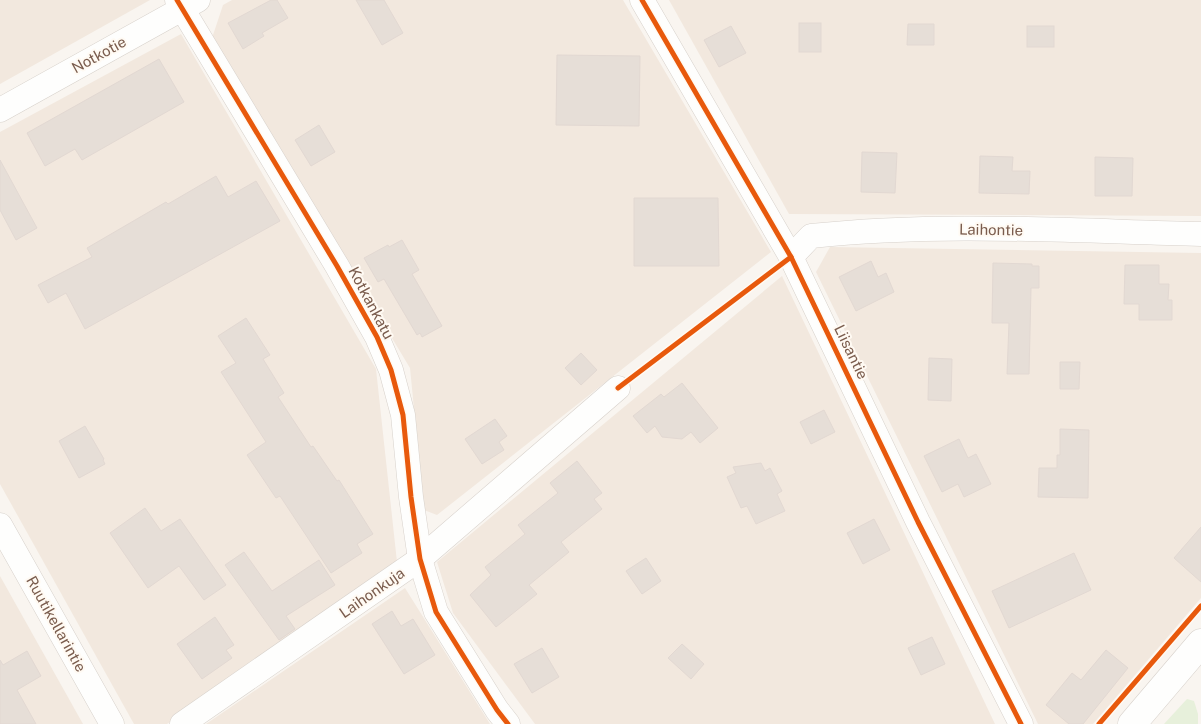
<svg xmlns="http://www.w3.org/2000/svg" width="1201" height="724" font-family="'Public Sans',sans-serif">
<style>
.residential{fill:#f2e8de}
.green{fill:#e7f0db}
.building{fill:#e6ded7;stroke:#e2d8d2}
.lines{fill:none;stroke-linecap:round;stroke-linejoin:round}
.minor-casing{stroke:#d7d1cb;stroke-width:25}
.tertiary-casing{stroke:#d7d1cb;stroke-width:29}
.minor{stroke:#fefefd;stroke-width:24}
.tertiary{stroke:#fefefd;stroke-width:28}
.cycleway-casing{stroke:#fffaf3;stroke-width:8}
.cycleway{stroke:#e8590c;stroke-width:5}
.labels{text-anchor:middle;stroke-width:4;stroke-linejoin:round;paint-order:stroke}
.street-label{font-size:15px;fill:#7a5c4d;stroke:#fffaf3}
</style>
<rect width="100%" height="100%" fill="#f9f5f0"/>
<g class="residential">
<polygon points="0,0 150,0 0,84"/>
<polygon points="232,0 623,0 771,252 437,515 424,510 410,368 212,38 223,5"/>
<polygon points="669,0 1201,0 1201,216 789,214"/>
<polygon points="181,34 376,369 397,562 167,724 134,724 0,484 0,132"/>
<polygon points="830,247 1201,253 1201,598 1093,724 1038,724 816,272"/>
<polygon points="782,276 995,724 535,724 453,613 437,562"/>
<polygon points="0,576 83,724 0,724"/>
<polygon points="405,588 490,724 206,724"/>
</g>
<polygon class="green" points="1187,699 1194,701 1198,714 1198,724 1164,724"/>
<g class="building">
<polygon points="271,0 277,0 288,18 262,33 264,36 243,49 228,23"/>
<polygon points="356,0 384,0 403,33 382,45"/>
<rect x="799" y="23" width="22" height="29"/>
<polygon points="908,24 934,24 934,45 907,45"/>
<polygon points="731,26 746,53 719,67 704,40"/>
<rect x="1027" y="26" width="27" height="21"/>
<polygon points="557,55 640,56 639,126 556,125"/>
<polygon points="159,59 184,102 82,160 75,149 45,166 27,133"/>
<polygon points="319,125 335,152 311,166 295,140"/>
<polygon points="862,152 897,153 895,193 861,192"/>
<polygon points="980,156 1013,157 1012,171 1030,171 1029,194 979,193"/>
<polygon points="1095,157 1133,158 1132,196 1095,196"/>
<polygon points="0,160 37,228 16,240 0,210"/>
<polygon points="216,176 228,197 256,181 280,221 85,329 66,293 48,303 38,285 92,257 87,248 166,202 168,204"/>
<polygon points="634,198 718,198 719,266 634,266"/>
<polygon points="402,240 419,270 412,274 442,326 422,337 420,333 417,335 384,279 378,282 364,258 388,245 389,247"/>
<polygon points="871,261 878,277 886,273 894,292 856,311 839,277"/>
<polygon points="993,263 1032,264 1032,266 1039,266 1039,288 1031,288 1029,374 1007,374 1009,323 992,323"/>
<polygon points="1125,265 1159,265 1159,284 1169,284 1168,300 1172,300 1172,320 1139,320 1139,304 1124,304"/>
<polygon points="246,318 270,355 263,359 284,393 278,397 311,447 313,446 337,481 339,480 373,534 357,544 362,553 331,573 280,496 276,498 247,455 266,442 221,372 236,363 218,336"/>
<polygon points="581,353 597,370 581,385 565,368"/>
<polygon points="929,358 952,359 951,401 928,400"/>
<polygon points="1060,362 1080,362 1079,389 1060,389"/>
<polygon points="682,383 718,428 700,443 691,432 682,439 662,437 655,426 647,433 633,416 661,394 664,397"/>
<polygon points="824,410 835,432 811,444 800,422"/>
<polygon points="495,419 507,436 499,442 504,450 482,464 465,439"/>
<polygon points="85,426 104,459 103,460 105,464 79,478 59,441"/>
<polygon points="1060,429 1089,430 1088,498 1038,497 1039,468 1057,468 1057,455 1060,455"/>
<polygon points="959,439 968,458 976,454 991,484 964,497 958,484 942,492 924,456"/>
<polygon points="577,461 602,493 594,499 602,509 561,542 569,552 529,585 537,594 496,627 470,595 491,575 485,567 525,534 518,525 558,493 550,483"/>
<polygon points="761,463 765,471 770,468 782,491 777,494 785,511 756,524 747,506 741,508 727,477 736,473 733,467"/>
<polygon points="145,508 161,531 180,519 226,585 204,600 179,566 148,588 110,533"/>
<polygon points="874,519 890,550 863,564 847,533"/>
<polygon points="1201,527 1201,582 1174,558"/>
<polygon points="244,552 272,591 319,560 335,585 286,616 295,629 279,640 225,565"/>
<polygon points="1074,553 1091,590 1009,628 992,591"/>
<polygon points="646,558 661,581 642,594 626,571"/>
<polygon points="392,611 401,626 413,619 435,655 404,674 372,624"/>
<polygon points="215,617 234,645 226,650 232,658 202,679 177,644"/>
<polygon points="932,637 945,664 921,675 908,648"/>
<polygon points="682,644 704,664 691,679 668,658"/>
<polygon points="542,648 559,677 532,693 514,664"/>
<polygon points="1106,650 1128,668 1083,724 1069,724 1046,705 1072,673 1081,680"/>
<polygon points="27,651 41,676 17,690 36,724 0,724 0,660 3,665"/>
</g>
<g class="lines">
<g class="minor-casing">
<g id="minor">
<polyline points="177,0 337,266 377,337 391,370 403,415 411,497 420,559 436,612 497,710 508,724"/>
<polyline points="642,0 791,257 918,522 1021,724"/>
<polyline points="0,110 198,0"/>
<path d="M 791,257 L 811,236 C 940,222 1071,231 1201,234"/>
<polyline points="0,525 112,724"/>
<polyline points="182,724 420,559 618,388"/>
</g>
</g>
<g class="tertiary-casing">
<polyline id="tertiary" points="1132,724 1201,643"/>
</g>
<use href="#minor" class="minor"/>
<use href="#tertiary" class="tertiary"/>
<g class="cycleway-casing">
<g id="cycleway">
<polyline points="177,0 337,266 377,337 391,370 403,415 411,497 420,559 436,612 497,710 508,724"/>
<polyline points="642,0 791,257 918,522 1021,724"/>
<polyline points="618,388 791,257"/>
<polyline points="1099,724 1201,606"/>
</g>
</g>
<use href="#cycleway" class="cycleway"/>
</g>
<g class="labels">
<g class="street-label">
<text transform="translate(99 55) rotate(-29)" y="5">Notkotie</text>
<text transform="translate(991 230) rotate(1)" y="5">Laihontie</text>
<text transform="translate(371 303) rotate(62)" y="5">Kotkankatu</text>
<text transform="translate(851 352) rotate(64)" y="5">Liisantie</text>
<text transform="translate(372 593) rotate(-35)" y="5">Laihonkuja</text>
<text transform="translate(56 624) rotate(61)" y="5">Ruutikellarintie</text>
</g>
</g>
</svg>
